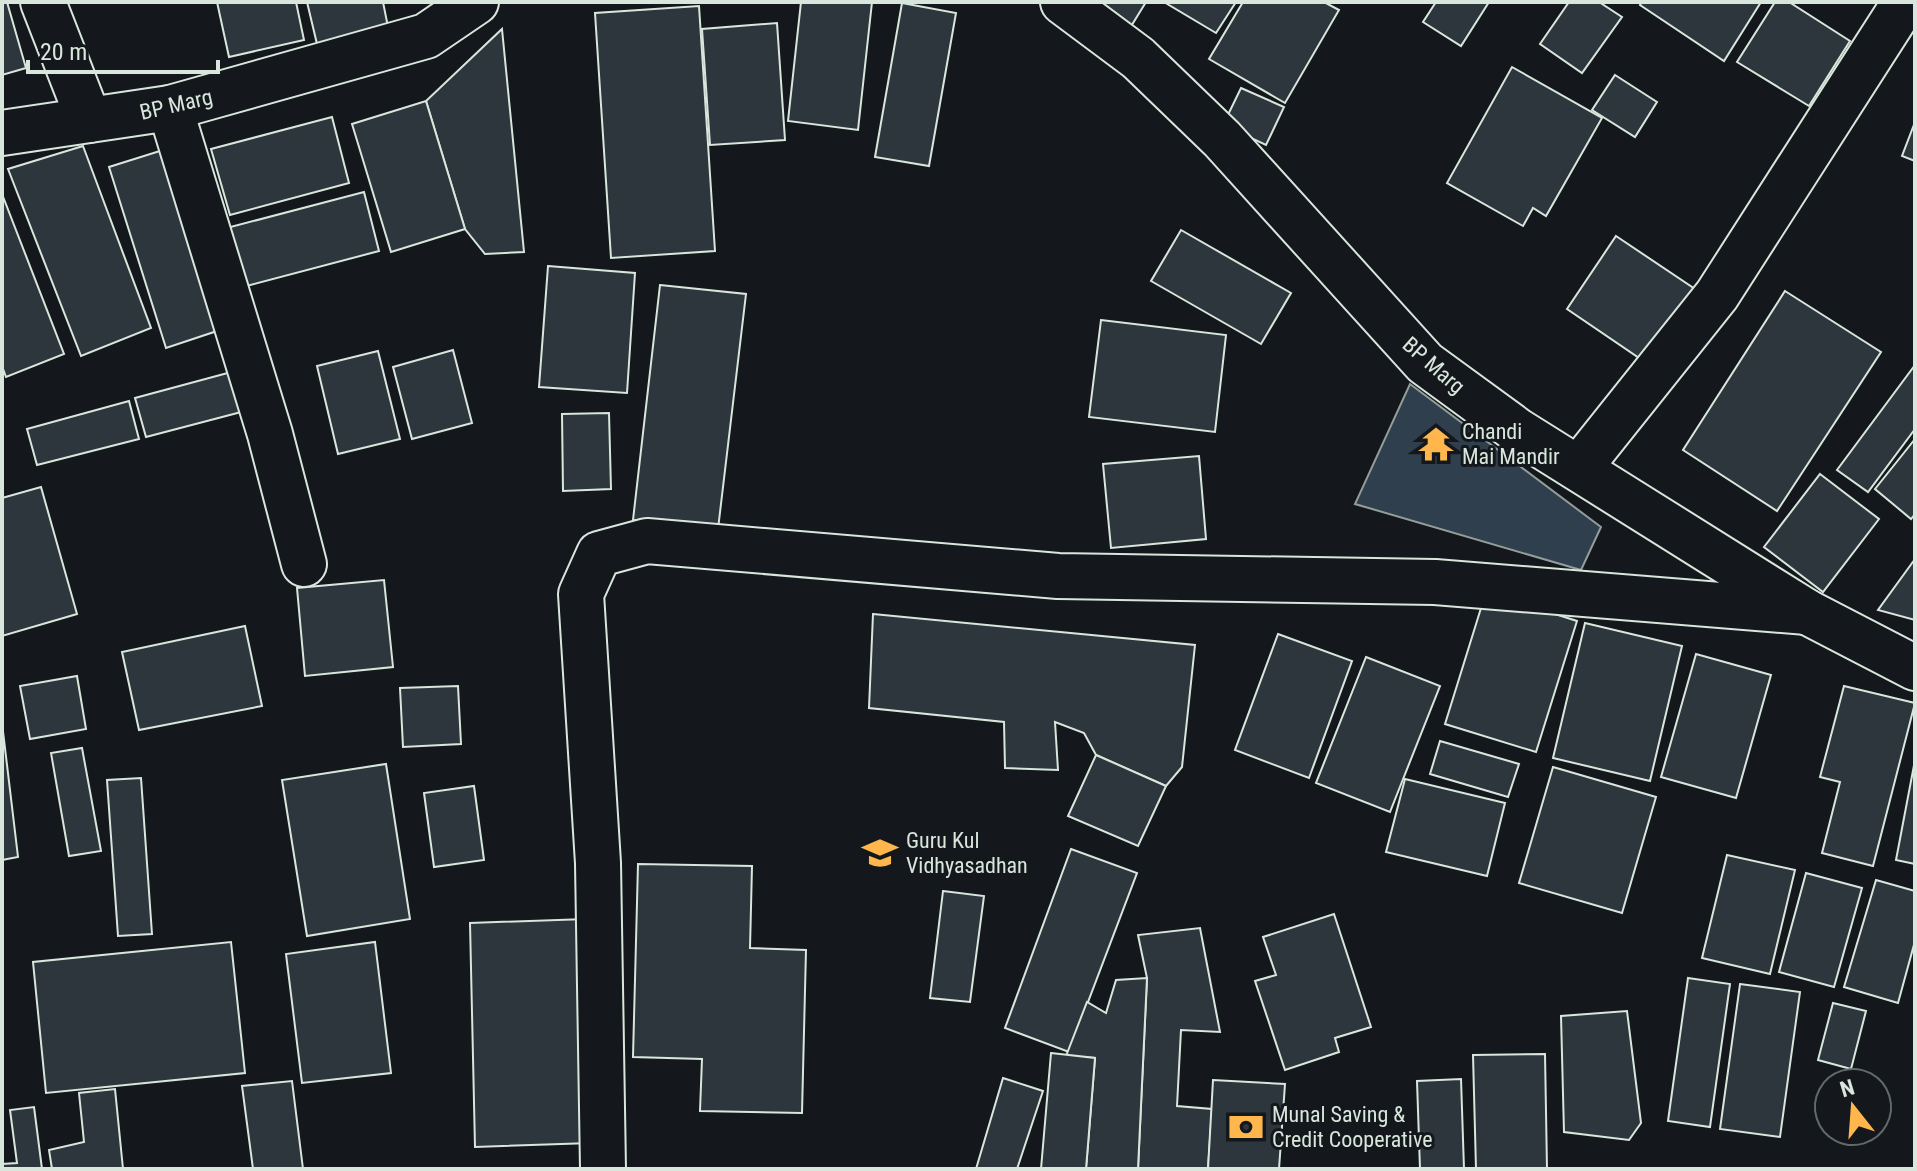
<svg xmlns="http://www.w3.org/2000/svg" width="1917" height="1171" font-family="'Roboto Condensed',sans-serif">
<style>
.water{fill:#2f3f4d;stroke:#939e99;stroke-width:2}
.building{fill:#2c363c;stroke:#d8e6dc;stroke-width:2}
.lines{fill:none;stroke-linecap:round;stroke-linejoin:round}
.minor-casing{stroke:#d8e6dc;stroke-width:48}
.minor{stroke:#14181c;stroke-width:44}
.labels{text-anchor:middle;stroke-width:6;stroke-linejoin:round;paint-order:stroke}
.street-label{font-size:22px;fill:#d8e6dc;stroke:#14181c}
.poi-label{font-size:22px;fill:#d8e6dc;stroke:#14181c;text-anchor:start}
</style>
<rect width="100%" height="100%" fill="#14181c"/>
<polygon class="water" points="1410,384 1601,527 1581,570 1355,504"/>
<g class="building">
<polygon points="2,2 7,2 26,68 2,75"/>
<polygon points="217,2 296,2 304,40 229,57"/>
<polygon points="307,2 383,2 388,27 317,44"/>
<polygon points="801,2 872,2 858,130 788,121"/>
<polygon points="1098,2 1146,2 1130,28"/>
<polygon points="1164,2 1236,2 1216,33"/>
<polygon points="1243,2 1324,2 1339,10 1285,103 1209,59"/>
<polygon points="1436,2 1489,2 1461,46 1423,22"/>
<polygon points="1569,2 1599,2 1622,17 1582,73 1540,44"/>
<polygon points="1642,2 1761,2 1724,61 1640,5"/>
<polygon points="1775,2 1789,2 1850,41 1809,106 1737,62"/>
<polygon points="902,3 956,13 929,166 875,157"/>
<polygon points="699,6 715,251 611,258 595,13"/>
<polygon points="777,23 785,140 710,145 702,29"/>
<polygon points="502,29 524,252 485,254 465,229 426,101"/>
<polygon points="1512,67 1602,118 1546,216 1533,208 1523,226 1447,183"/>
<polygon points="1615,75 1657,102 1635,137 1592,110"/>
<polygon points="1241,88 1284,107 1266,145 1223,125"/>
<polygon points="426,101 465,229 391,252 352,124"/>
<polygon points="332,117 349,183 230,215 211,149"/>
<polygon points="1915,122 1915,161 1902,156"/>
<polygon points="83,146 151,328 81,356 8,169"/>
<polygon points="163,150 220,330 166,348 109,167"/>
<polygon points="364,192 379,251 239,288 223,229"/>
<polygon points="2,194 64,354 6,377 2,366"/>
<polygon points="1181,230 1291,293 1261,344 1151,281"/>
<polygon points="1616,236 1698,291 1648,364 1567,309"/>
<polygon points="548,266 635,273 627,393 539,387"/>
<polygon points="660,285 746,294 718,529 633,520"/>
<polygon points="1785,291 1881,352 1777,511 1683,450"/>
<polygon points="1101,320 1226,335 1215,432 1089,417"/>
<polygon points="453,350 472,423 412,439 393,367"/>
<polygon points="378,351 400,439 338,454 317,366"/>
<polygon points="1915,365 1915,429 1868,492 1837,470"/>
<polygon points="235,371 245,411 146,437 135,398"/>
<polygon points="129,401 139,439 37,465 27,429"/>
<polygon points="609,413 611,489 563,491 562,414"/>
<polygon points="1915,439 1915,514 1911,519 1875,489"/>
<polygon points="1199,456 1206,539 1111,548 1103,464"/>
<polygon points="1820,474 1879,519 1823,592 1764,547"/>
<polygon points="41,487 77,614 2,636 2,498"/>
<polygon points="1915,559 1915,620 1878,610"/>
<polygon points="384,580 393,667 305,676 297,588"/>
<polygon points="1486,592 1577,621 1536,752 1445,724"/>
<polygon points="873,614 1195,645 1182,767 1166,786 1096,755 1084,733 1055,722 1058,770 1005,768 1004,722 869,708"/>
<polygon points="1585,623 1682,646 1650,781 1553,758"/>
<polygon points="245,626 262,706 139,730 122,652"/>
<polygon points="1278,634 1352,661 1309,778 1235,750"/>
<polygon points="1696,654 1771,675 1736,798 1661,777"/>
<polygon points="1366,657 1440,686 1390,812 1316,783"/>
<polygon points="77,676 86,729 30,739 20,686"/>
<polygon points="458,686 461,744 403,747 400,688"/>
<polygon points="1844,686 1915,703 1873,866 1822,853 1840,782 1820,777"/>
<polygon points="2,723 18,857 2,860"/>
<polygon points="1440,741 1519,764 1508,797 1430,774"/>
<polygon points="82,748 101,851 69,856 51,753"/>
<polygon points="1096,755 1166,786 1138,846 1068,816"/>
<polygon points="1915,760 1915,864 1896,860"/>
<polygon points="386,764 410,919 307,936 282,780"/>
<polygon points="1553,767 1656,797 1622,913 1519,883"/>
<polygon points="141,778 152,934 118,936 107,780"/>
<polygon points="1405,779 1505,803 1487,876 1386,852"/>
<polygon points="474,786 484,860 434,867 424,793"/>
<polygon points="1071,849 1137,873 1069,1052 1005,1028"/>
<polygon points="1727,855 1795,870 1770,974 1702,958"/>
<polygon points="638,864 752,866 750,948 806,950 802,1113 700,1111 702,1059 633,1057"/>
<polygon points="1806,873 1862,888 1834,987 1779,972"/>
<polygon points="1876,880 1915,891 1915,941 1898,1003 1844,987"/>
<polygon points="943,891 984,896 970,1002 930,998"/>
<polygon points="1334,914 1371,1027 1335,1038 1339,1052 1285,1070 1255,981 1276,975 1263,937"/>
<polygon points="586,919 591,1143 475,1147 470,923"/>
<polygon points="1200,928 1220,1032 1181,1030 1177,1106 1212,1109 1208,1169 1138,1169 1147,978 1138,935"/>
<polygon points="231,942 245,1073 46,1093 33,962"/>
<polygon points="375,942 391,1073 302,1083 286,954"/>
<polygon points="1147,978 1138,1169 1086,1169 1095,1058 1066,1056 1087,1002 1106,1013 1116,980"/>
<polygon points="1688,978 1730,984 1710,1127 1668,1121"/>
<polygon points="1740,984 1800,992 1780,1137 1720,1129"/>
<polygon points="1833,1003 1866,1011 1851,1069 1818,1060"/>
<polygon points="1627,1011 1641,1123 1629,1140 1564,1132 1561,1016"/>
<polygon points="1051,1053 1095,1058 1086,1169 1041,1169"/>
<polygon points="1545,1054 1547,1169 1476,1169 1473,1055"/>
<polygon points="1003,1078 1043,1091 1017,1169 976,1169"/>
<polygon points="1461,1079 1464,1169 1420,1169 1417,1081"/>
<polygon points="1213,1080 1285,1084 1279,1169 1208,1169"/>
<polygon points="292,1081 303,1169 253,1169 242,1086"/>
<polygon points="115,1089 123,1169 52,1169 49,1150 84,1142 79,1093"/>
<polygon points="34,1107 42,1169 2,1169 2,1164 17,1163 10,1110"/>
</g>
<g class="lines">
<g class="minor-casing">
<g id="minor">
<polyline points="43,2 89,120"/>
<polyline points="1063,2 1138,58 1222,139 1425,363 1518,431 1807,612 1915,668"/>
<polyline points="170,108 270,434 304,564"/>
<polyline points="2,133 170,108 426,36 476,2"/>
<polyline points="1579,468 1717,295 1905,2"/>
<polyline points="603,1169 598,863 581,594 599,554 647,541 1058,576 1435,582 1807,612"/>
</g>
</g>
<use href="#minor" class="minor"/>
</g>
<defs>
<g id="temple-bare" transform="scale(2.76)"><path d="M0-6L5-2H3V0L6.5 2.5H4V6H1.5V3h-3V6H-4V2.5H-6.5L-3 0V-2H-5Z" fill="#ffb74d" stroke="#14181c" stroke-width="2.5" paint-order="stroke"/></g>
<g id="school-bare" transform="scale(2.76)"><path d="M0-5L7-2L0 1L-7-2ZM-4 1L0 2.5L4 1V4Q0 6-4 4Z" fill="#ffb74d" stroke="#14181c" stroke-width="2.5" paint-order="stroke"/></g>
<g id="bank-bare" transform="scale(2.76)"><path d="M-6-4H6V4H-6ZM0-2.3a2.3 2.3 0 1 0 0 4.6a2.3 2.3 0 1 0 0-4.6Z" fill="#ffb74d" stroke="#14181c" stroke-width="2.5" paint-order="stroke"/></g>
</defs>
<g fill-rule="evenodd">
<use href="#temple-bare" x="1436" y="444"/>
<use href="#school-bare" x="880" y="853"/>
<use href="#bank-bare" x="1246" y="1127"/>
</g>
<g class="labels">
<g class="street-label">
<text transform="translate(176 104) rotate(-13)" y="8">BP Marg</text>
<text transform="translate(1434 365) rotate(41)" y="8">BP Marg</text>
</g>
<g class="poi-label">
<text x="1462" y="439">Chandi<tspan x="1462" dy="25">Mai Mandir</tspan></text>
<text x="906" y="848">Guru Kul<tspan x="906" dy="25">Vidhyasadhan</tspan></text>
<text x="1272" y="1122">Munal Saving &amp;<tspan x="1272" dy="25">Credit Cooperative</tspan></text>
</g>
</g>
<rect width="1917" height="1171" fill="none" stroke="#d8e6dc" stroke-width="8"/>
<g transform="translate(1853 1107) rotate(343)"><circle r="38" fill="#14181c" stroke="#626a69" stroke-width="2"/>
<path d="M0-6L14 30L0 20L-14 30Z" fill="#ffb74d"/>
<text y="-12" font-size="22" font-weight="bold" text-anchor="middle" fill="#d8e6dc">N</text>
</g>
<path d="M28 60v12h190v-12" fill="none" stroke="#d8e6dc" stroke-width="4"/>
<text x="40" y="60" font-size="24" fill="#d8e6dc" stroke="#14181c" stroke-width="6" paint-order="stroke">20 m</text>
</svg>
